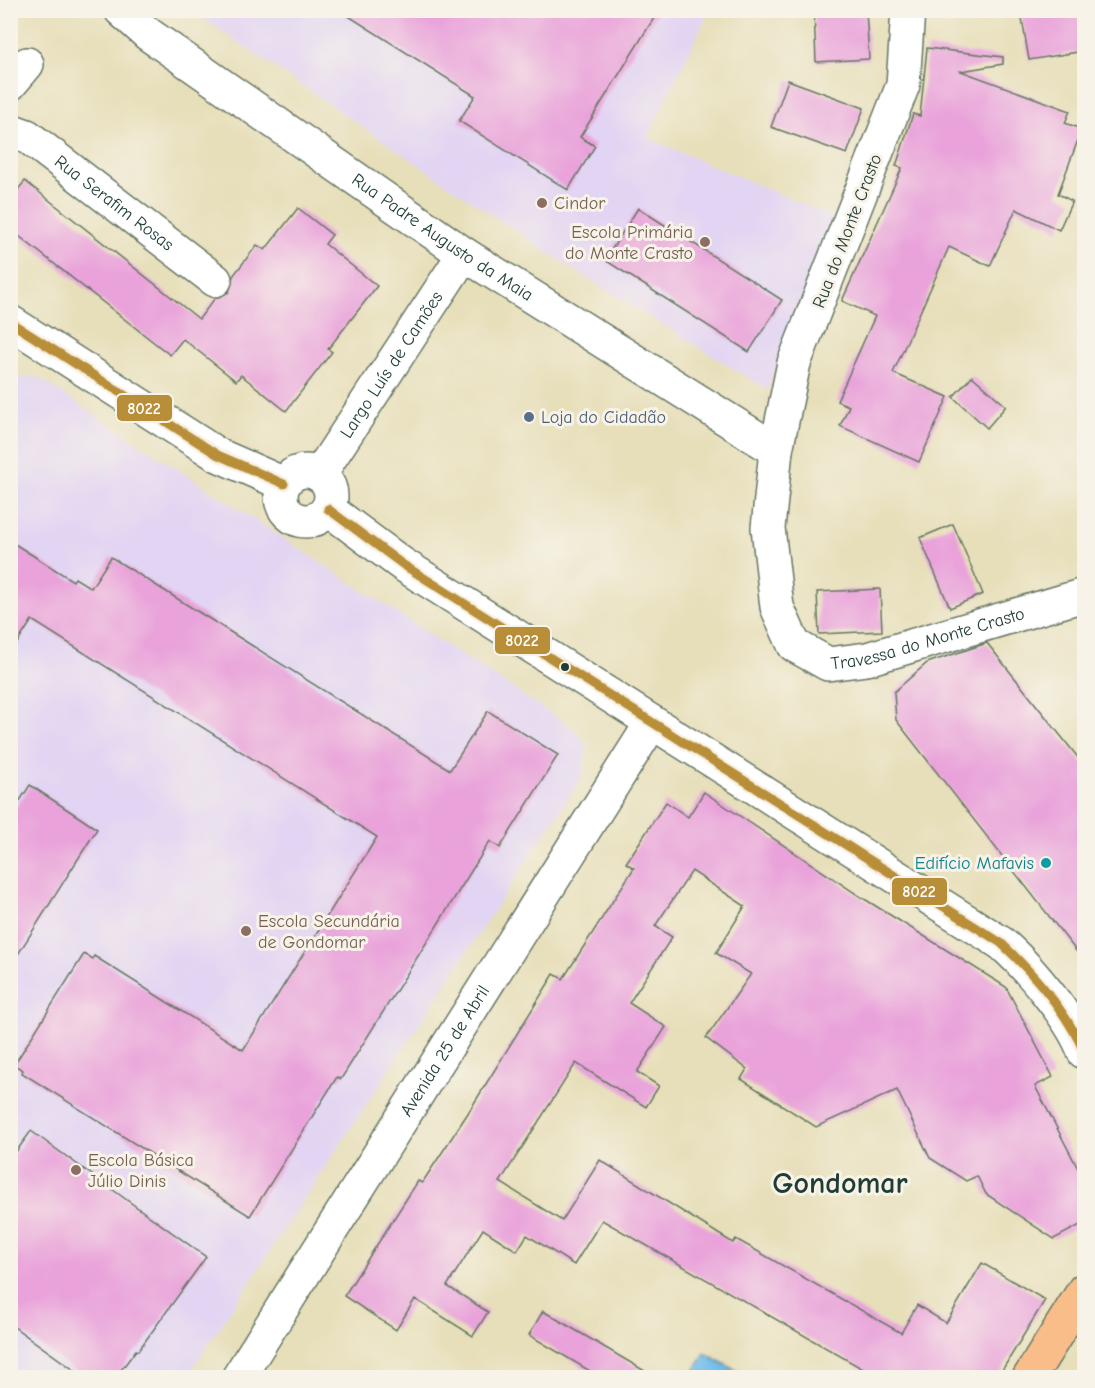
<svg xmlns="http://www.w3.org/2000/svg" width="1095" height="1388" font-family="'Comic Neue',sans-serif">
<style>
.built{fill:#e2d4f3}
.water{fill:#6ebce9;stroke:#467c8e;stroke-width:1.5}
.building{fill:#e9a3da}
.lines{fill:none;stroke-linecap:round;stroke-linejoin:round}
.minor-casing{stroke:#657663;stroke-width:36}
.major-casing{stroke:#657663;stroke-width:36}
.minor{stroke:#fff;stroke-width:33}
.major{stroke:#f8bd89;stroke-width:33}
.bus-1-casing{stroke:#f7f3e8;stroke-width:14}
.bus-1{stroke:#b98e39;stroke-width:9}
.education-dot{fill:#8d6e63;stroke:#f7f3e8;stroke-width:2}
.service-dot{fill:#5c6f8a;stroke:#f7f3e8;stroke-width:2}
.bus-dot{fill:#1f3d34;stroke:#f7f3e8;stroke-width:2}
.culture-dot{fill:#0f9aa8;stroke:#f7f3e8;stroke-width:2}
.labels{text-anchor:middle;stroke-width:6;stroke-linejoin:round;paint-order:stroke}
.street-label{font-size:18px;fill:#1f3d34;stroke:#f7f3e8}
.education-label{font-size:18px;fill:#785e54;stroke:#f7f3e8;text-anchor:start}
.service-label{font-size:18px;fill:#4e5e75;stroke:#f7f3e8;text-anchor:start}
.culture-label{font-size:18px;fill:#0d838f;stroke:#f7f3e8;text-anchor:end}
.town-label{font-size:30px;font-weight:bold;fill:#1f3d34;stroke:#f7f3e8}
.line-badge{stroke:#f7f3e8;stroke-width:2}
.badge-label{font-size:16px;text-anchor:middle;font-weight:bold;fill:#fff}
</style>
<rect width="100%" height="100%" fill="#f7f3e8"/>
<filter id="ink" filterUnits="userSpaceOnUse"><feTurbulence type="fractalNoise" baseFrequency=".0167" numOctaves="2"/><feDisplacementMap in="SourceGraphic" scale="12" xChannelSelector="R" yChannelSelector="G"/><feConvolveMatrix kernelMatrix="1 2 1 2 8 2 1 2 1" color-interpolation-filters="sRGB"/></filter>
<filter id="wash" filterUnits="userSpaceOnUse"><feTurbulence type="fractalNoise" baseFrequency=".008" numOctaves="4" result="noise"/><feDisplacementMap in="SourceGraphic" scale="24" xChannelSelector="R" yChannelSelector="G"/><feGaussianBlur stdDeviation="1.35" result="paint"/><feColorMatrix in="noise" values="0 0 0 0 0 0 0 0 0 0 0 0 0 0 0 0 0 1.4 0 .05"/><feComposite in="paint" operator="in"/></filter>
<g filter="url(#wash)">
<rect width="100%" height="100%" fill="#e7dfba"/>
<g class="built">
<polygon points="192,11 709,11 647,138 833,217 768,390 571,268"/>
<polygon points="37,377 577,731 587,746 583,775 187,1377 11,1378 10,378"/>
</g>
<polygon class="water" points="705,1353 747,1377 692,1376"/>
<g id="blocks">
<g class="building">
<polygon points="339,10 659,10 580,137 595,146 568,190 459,121 475,96"/>
<polygon points="814,10 866,10 869,59 816,62"/>
<polygon points="1036,10 1082,10 1084,51 1029,60 1021,13"/>
<polygon points="927,48 1003,57 1003,64 961,71 1070,111 1065,123 1082,129 1058,194 1072,201 1059,230 1016,209 990,266 949,247 893,373 948,397 919,462 840,426 849,406 837,401 875,316 842,301 902,168 896,166 913,114 920,116"/>
<polygon points="788,80 864,108 847,154 771,127"/>
<polygon points="25,181 199,319 215,298 229,292 233,276 257,245 265,250 298,208 332,235 325,244 377,286 328,349 332,352 286,411 241,375 236,381 183,339 170,355 10,229 10,199"/>
<polygon points="638,208 782,300 749,352 605,260"/>
<polygon points="972,376 1006,406 987,428 953,397"/>
<polygon points="953,524 983,594 950,608 920,538"/>
<polygon points="10,541 73,581 75,578 91,588 111,557 450,770 488,711 558,755 500,848 490,841 341,1079 337,1077 250,1216 22,1073 23,1070 14,1065 84,954 93,959 94,956 243,1050 377,837 32,620 10,654"/>
<polygon points="880,589 882,631 819,634 817,592"/>
<polygon points="987,643 1084,765 1084,961 896,720 894,692 927,663"/>
<polygon points="30,785 97,829 10,967 10,816"/>
<polygon points="704,792 858,895 1006,987 1053,1077 1035,1086 1084,1180 1084,1223 1054,1239 986,1194 977,1176 966,1181 930,1158 897,1090 816,1127 741,1079 747,1069 706,1038 751,974 716,953 745,906 692,871 655,926 672,937 629,1003 666,1027 637,1072 659,1086 646,1107 576,1063 500,1182 562,1221 600,1160 733,1243 736,1239 901,1333 917,1305 946,1323 982,1263 1045,1300 998,1377 877,1377 602,1220 574,1265 527,1235 517,1251 483,1229 447,1286 488,1312 473,1336 415,1299 396,1330 344,1296 418,1181 422,1183 468,1113 554,974 563,979 634,868 626,863 666,802 688,817"/>
<polygon points="31,1131 206,1257 138,1351 136,1350 116,1377 84,1377 10,1324 10,1160"/>
<polygon points="543,1311 655,1377 600,1377 529,1335"/>
</g>
</g>
</g>
<g filter="url(#ink)">
<use href="#blocks" fill-opacity="0" stroke="#657663" stroke-width="1.5"/>
<g class="lines">
<g class="minor-casing">
<g id="minor">
<path id="s1" d="M 121,10 L 148,34 L 464,254 L 776,450"/>
<path id="s2" d="M 908,10 L 903,85 L 794,363 L 776,450 L 768,528 L 777,607 L 794,645 L 828,664 L 867,659 L 1084,595"/>
<polyline points="10,84 27,64"/>
<path id="s3" d="M 10,130 L 27,136 L 215,280"/>
<polyline points="10,322 218,455 284,484"/>
<circle cx="306" cy="496" r="25"/>
<path id="s4" d="M 319,475 L 464,254"/>
<path d="M 328,509 L 402,564 L 1001,943 C 1027,965 1073,1020 1084,1052"/>
<path id="s5" d="M 238,1378 L 651,724"/>
</g>
</g>
<g class="major-casing">
<polyline id="major" points="1029,1378 1084,1290"/>
</g>
<use href="#minor" class="minor"/>
<use href="#major" class="major"/>
<g class="bus-1-casing">
<g id="bus-1">
<polyline points="10,322 218,455 284,484"/>
<path d="M 328,509 L 402,564 L 1001,943 C 1034,974 1066,1010 1084,1052"/>
</g>
</g>
<use href="#bus-1" class="bus-1"/>
</g>
</g>
<g class="education-dot">
<circle cx="542" cy="203" r="6"/>
<circle cx="705" cy="242" r="6"/>
<circle cx="246" cy="931" r="6"/>
<circle cx="76" cy="1170" r="6"/>
</g>
<circle class="service-dot" cx="529" cy="417" r="6"/>
<circle class="bus-dot" cx="565" cy="667" r="5"/>
<circle class="culture-dot" cx="1046" cy="863" r="6"/>
<g class="labels">
<g class="street-label">
<text dy="6" stroke="none"><textPath href="#s3" startOffset="128">Rua Serafim Rosas</textPath></text>
<text transform="translate(847 231) rotate(-69)" y="6">Rua do Monte Crasto</text>
<text dy="6" stroke="none"><textPath href="#s1" startOffset="394">Rua Padre Augusto da Maia</textPath></text>
<text dy="6" stroke="none"><textPath href="#s4" startOffset="132">Largo Luís de Camões</textPath></text>
<text dy="6" stroke="none"><textPath href="#s2" startOffset="804">Travessa do Monte Crasto</textPath></text>
<text dy="6" stroke="none"><textPath href="#s5" startOffset="387">Avenida 25 de Abril</textPath></text>
</g>
<g class="education-label">
<text x="554" y="209">Cindor</text>
<text x="693" y="238" text-anchor="end">Escola Primária<tspan x="693" dy="21">do Monte Crasto</tspan></text>
<text x="258" y="927">Escola Secundária<tspan x="258" dy="21">de Gondomar</tspan></text>
<text x="88" y="1166">Escola Básica<tspan x="88" dy="21">Júlio Dinis</tspan></text>
</g>
<g class="service-label">
<text x="541" y="423">Loja do Cidadão</text>
</g>
<g class="culture-label">
<text x="1034" y="869">Edifício Mafavis</text>
</g>
<g class="town-label">
<text x="840" y="1193">Gondomar</text>
</g>
</g>
<g class="line-badge">
<rect x="116" y="394" width="57" height="28" rx="6" fill="#b98e39"/>
<rect x="494" y="626" width="57" height="29" rx="6" fill="#b98e39"/>
<rect x="891" y="877" width="57" height="29" rx="6" fill="#b98e39"/>
</g>
<g class="badge-label">
<text x="144" y="414">8022</text>
<text x="522" y="646">8022</text>
<text x="919" y="897">8022</text>
</g>
<rect width="1095" height="1388" fill="none" stroke="#f7f3e8" stroke-width="36"/>
</svg>
